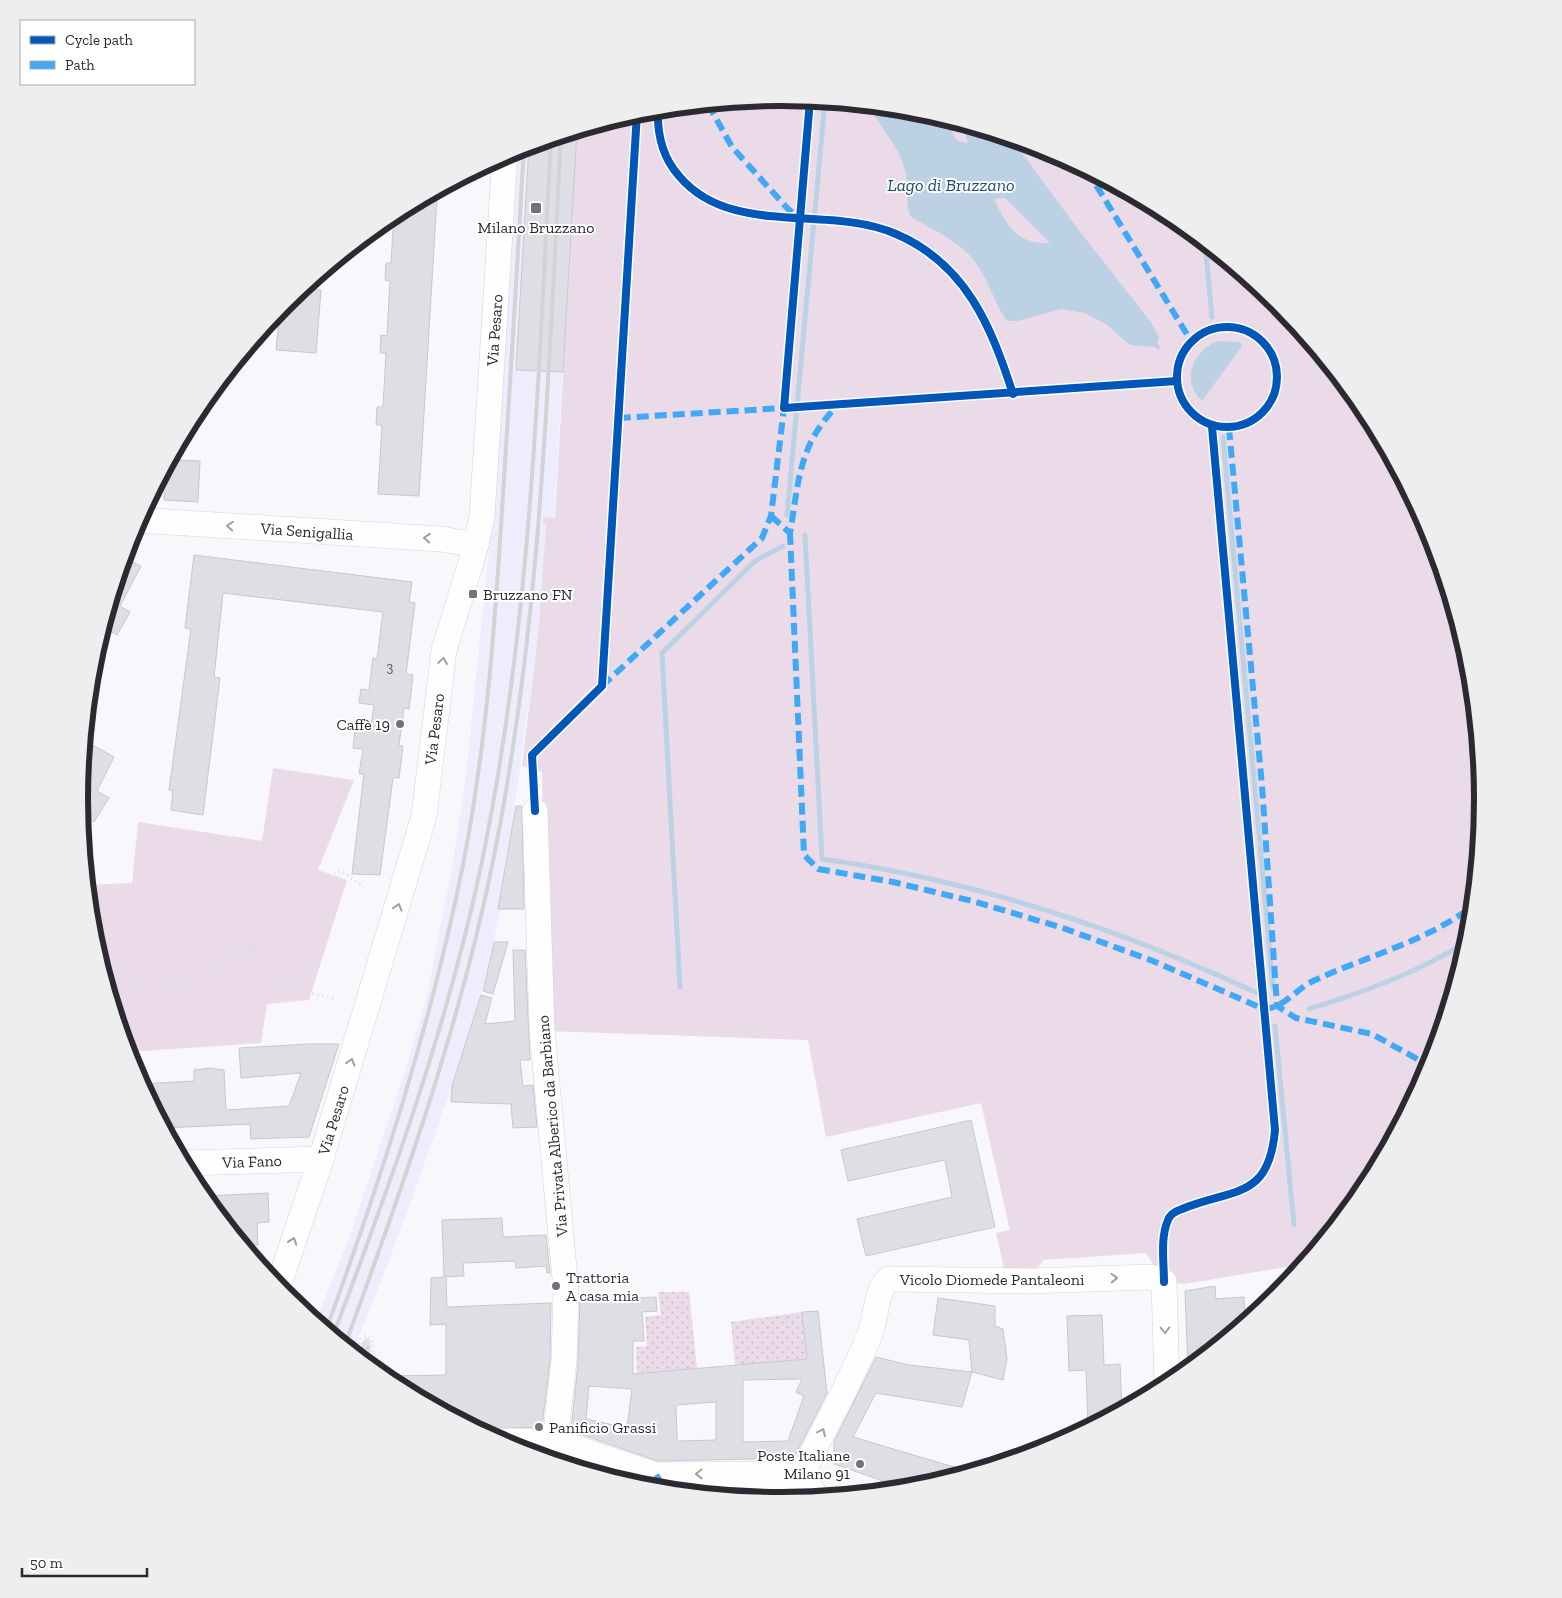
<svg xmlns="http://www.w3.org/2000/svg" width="1562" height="1598" font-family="'Zilla Slab',serif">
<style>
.built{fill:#eeedfd}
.grass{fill:url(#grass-dots)}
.park{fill:#ebdbe9}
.water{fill:#bcd1e4;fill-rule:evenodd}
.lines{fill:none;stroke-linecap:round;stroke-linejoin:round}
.stream{stroke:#bcd1e4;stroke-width:5}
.building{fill:#dedfe5;stroke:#c7c8cd;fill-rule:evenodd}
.minor-casing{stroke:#d4d4d9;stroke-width:26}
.path{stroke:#dbdbdd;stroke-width:3;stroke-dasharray:1 4;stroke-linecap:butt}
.minor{stroke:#fefeff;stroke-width:25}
.rail{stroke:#d3d3d5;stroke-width:4}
.quiet{stroke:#3fa9f5;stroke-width:6;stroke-dasharray:12 6;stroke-linecap:butt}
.cycleway-casing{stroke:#fff;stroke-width:11}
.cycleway{stroke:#0057b8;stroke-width:8}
.oneway{stroke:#9f9fa2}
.poi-dot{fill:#727278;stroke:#fff;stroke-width:2}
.labels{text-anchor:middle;stroke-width:4;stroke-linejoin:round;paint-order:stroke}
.number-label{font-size:14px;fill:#5a5960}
.poi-label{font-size:16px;fill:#2b2a31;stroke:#fff;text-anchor:start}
.street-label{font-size:16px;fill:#2b2a31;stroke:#fff}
.water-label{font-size:18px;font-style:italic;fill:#1c4d6f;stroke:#fff}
.rim{fill:none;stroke:#2b2a31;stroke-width:6}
</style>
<defs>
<pattern id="grass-dots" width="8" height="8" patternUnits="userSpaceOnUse" patternTransform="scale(1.25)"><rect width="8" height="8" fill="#ebdbe9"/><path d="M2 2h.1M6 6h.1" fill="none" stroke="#cabcc8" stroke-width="1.8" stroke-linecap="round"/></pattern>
</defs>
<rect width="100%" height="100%" fill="#f7f7fc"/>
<polygon class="built" points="580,130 580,135 577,135 554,518 544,517 546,524 538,635 501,909 479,1002 452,1086 398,1237 353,1352 316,1321 349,1238 403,1078 427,996 453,861 465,784 492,522 513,150"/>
<g class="grass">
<polygon points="658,1292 689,1292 697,1369 637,1373 636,1347 647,1346 645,1317 661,1315"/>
<polygon points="802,1312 807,1359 735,1366 731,1322"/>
<polygon points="365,1338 369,1339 371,1346 367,1364 357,1355"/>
</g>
<g class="park">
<polygon points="781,97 918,110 1050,150 1171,215 1278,303 1365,409 1430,531 1470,662 1483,799 1470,936 1430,1068 1365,1189 1304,1264 1184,1284 1164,1281 1146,1253 1044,1260 1037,1268 1004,1268 996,1233 1010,1230 981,1103 826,1137 808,1040 547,1031 542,772 522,766 538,635 546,524 543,524 543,517 555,518 577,135 580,135 580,130 644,110"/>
<polygon points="273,768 354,780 318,870 347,880 309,1000 267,1004 261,1043 128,1052 92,936 87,885 132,883 138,822 262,841"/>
</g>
<g class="water">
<path d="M 869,105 L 918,110 L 944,118 L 957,141 L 968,143 L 963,124 L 1012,139 L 1077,228 L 1151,322 L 1159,337 L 1157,343 L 1161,348 L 1158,350 L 1155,347 L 1130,345 L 1106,324 L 1084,313 L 1061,309 L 1018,321 L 1007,321 C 994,303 989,281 976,263 C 960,241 932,230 910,216 C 905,199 909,183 904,166 C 897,144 879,126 869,105 ZM 1005,198 L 1050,243 C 1016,244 1007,226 994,199 Z"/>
<path d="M 1217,341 L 1240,342 L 1242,346 L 1202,401 C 1180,380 1193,352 1217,341 Z"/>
</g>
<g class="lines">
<g class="stream">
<polyline points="1205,243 1212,317"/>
<polyline points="1223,437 1273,988"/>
<polyline points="787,515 825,101"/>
<path d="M 805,535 L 822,859 C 972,880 1120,929 1257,993"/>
<polyline points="680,987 662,653 755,561 783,546"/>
<path d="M 1309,1009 C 1364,992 1419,972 1468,941"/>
<polyline points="1275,1026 1294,1225"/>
</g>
</g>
<g class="building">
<polygon points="577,131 563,372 516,370 529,145"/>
<polygon points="425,197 437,198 419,496 378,494 382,425 376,425 377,407 383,407 386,353 380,353 381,335 387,336 390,281 385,280 386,263 391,263 394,213"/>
<polygon points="301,289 321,290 316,353 276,350 280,308"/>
<polygon points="170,460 200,461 198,502 164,500 165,468"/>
<polygon points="194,555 412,582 409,602 415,603 406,674 413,675 409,709 404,708 399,745 403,746 399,778 393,778 380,875 352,874 364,774 359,774 363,749 353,748 355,730 370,732 374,705 359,703 361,689 369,690 373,658 377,659 383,612 223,593 214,677 220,678 203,815 171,810 173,791 169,790 191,629 185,628"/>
<polygon points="124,558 141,566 120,606 130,612 117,635 103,627"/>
<polygon points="89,743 114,757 97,791 109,798 94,822 80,814 79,799 83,752"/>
<polygon points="516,806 522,806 524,909 498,909"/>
<polygon points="494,942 508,942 493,994 483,991"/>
<polygon points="513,950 525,950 530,1060 520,1060 523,1086 533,1085 537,1127 513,1128 511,1104 451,1102 452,1086 481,995 492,998 485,1024 515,1021"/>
<polygon points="309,1044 339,1044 309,1137 251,1139 250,1124 164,1128 141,1084 194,1081 194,1070 210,1068 224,1070 226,1110 289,1106 301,1073 241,1078 239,1048"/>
<polygon points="971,1120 995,1227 866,1256 857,1219 952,1197 945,1160 848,1181 841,1150"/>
<polygon points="268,1193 269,1222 257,1223 258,1245 244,1246 203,1196"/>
<polygon points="502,1218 503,1237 546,1235 550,1273 547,1273 546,1266 516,1268 515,1261 463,1263 464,1276 446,1277 447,1307 551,1303 550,1360 542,1427 476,1429 391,1383 383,1376 446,1375 446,1324 430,1325 431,1278 444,1277 442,1220"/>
<polygon points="1215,1286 1216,1299 1244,1297 1245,1322 1188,1369 1185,1291"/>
<path d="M 656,1297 L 657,1311 L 642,1312 L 644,1341 L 633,1341 L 633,1374 L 807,1359 L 802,1312 L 818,1311 L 827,1393 L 794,1458 L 658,1461 L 571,1431 L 578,1363 L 580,1299 L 590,1299 L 590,1301 ZM 802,1379 L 796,1392 L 804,1396 L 788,1441 L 743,1442 L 743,1380 ZM 589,1386 L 632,1389 L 627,1428 L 586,1419 ZM 716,1402 L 716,1440 L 679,1441 L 677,1439 L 676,1405 Z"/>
<polygon points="938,1298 995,1306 995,1326 1003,1329 1007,1359 1003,1380 972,1372 969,1340 933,1335"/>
<polygon points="1102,1315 1104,1365 1120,1364 1122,1409 1088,1427 1086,1370 1069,1371 1067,1316"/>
<polygon points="876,1357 909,1365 972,1372 962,1407 876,1393 853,1437 971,1472 918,1488 886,1491 889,1483 834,1464 834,1442"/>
<polygon points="598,1471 637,1484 637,1486 597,1474"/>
</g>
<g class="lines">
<g class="minor-casing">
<g id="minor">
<polyline points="137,520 441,539 476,545"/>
<polyline points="535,811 542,1030 566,1290 564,1361 555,1441"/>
<polyline points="183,1163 321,1159"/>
<polyline points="278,1287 321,1159 424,816 444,650 473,556 482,517 505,154"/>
<polyline points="499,1441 555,1441 656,1475 767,1474 801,1477"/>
<path d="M 742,1474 L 744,1493 L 790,1493 L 801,1477 C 823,1428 852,1381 871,1331 C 876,1317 877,1286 889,1279 L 1030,1281 L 1151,1277 L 1164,1282 L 1167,1385"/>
<polyline points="801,1477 818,1498"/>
<polyline points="699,1493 744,1493"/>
</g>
</g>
<g class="path">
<polyline points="644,110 644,116 652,116 652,109"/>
<polyline points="1034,146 1081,212 1110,207"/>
<path d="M 532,755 L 525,753 C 536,676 545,599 550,522 L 546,521 L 546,518"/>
<polyline points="251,948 277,981 296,990 335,999"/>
<polyline points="107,984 134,986 191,979 220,962 251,948 322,877 341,871 364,887"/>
<polyline points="355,1353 362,1337 367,1336 372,1339 373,1346 370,1366"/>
</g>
<use href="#minor" class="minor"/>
<g class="rail">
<path d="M 326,1330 C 382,1177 431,1024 463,865 C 488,738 496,608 504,479 C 511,368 518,258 524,147"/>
<path d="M 333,1336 C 391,1182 447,1028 481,866 C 531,627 538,382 551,138"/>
<path d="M 345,1345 C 402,1189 457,1034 491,871 C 541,629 548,381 561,135"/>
</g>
<g class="quiet">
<polyline points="708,104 732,147 788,209 799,217"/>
<polyline points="1042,159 1053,152"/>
<polyline points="1087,170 1191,341"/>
<polyline points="1229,428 1262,786 1277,1006 1296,1018 1372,1034 1430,1066"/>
<path d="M 771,516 L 790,533 C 799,481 798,446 837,406"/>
<path d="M 790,533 L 804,855 L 818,869 L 893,882 L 976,902 L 1063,928 L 1153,961 L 1264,1009 C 1284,1008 1296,989 1313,981 C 1367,956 1425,942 1473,906"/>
<polyline points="602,686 762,538 771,516 784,408 619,418"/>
<polyline points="656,1475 659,1479 660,1489"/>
</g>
<g class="cycleway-casing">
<g id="cycleway">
<polyline points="810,100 784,408 1177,381"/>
<path d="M 658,109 C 657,133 662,157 679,176 C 731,238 827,204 896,234 C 966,264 991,326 1013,394"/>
<circle cx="1227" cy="377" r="50"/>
<polyline points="535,811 532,755 602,686 637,113"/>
<path d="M 1164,1282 C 1164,1263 1160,1238 1168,1220 C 1170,1214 1176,1211 1182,1209 C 1233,1188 1269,1200 1275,1130 L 1212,427"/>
</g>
</g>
<use href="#cycleway" class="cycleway"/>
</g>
<defs><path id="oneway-chevron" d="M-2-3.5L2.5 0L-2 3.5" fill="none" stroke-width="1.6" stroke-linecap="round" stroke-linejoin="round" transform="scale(1.25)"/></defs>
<g class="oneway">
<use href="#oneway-chevron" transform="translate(230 526) rotate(-176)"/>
<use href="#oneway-chevron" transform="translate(427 538) rotate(-176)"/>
<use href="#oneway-chevron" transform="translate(443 661) rotate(-82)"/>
<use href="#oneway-chevron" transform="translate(398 907) rotate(-73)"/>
<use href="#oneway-chevron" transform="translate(351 1062) rotate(-73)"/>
<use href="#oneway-chevron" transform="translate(293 1241) rotate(-71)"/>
<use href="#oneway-chevron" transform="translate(1114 1278) rotate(-2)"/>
<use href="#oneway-chevron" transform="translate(1165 1330) rotate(88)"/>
<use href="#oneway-chevron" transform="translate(822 1432) rotate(-64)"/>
<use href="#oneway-chevron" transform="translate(699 1474) rotate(179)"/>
</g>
<g class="poi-dot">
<rect x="530" y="202" width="12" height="12" rx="2.5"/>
<rect x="468" y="589" width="10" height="10" rx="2.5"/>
<circle cx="400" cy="724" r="5"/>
<circle cx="556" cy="1286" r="5"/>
<circle cx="539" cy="1427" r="5"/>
<circle cx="860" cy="1464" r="5"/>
</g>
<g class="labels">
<g class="number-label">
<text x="390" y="672">3</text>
</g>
<g class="poi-label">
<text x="536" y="233" text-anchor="middle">Milano Bruzzano</text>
<text x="483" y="600">Bruzzano FN</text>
<text x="390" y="730" text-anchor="end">Caffè 19</text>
<text x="566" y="1283">Trattoria<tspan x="566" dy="18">A casa mia</tspan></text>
<text x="549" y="1433">Panificio Grassi</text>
<text x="850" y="1461" text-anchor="end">Poste Italiane<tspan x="850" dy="18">Milano 91</tspan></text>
</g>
<g class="street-label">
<text transform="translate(494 330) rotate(-86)" y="6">Via Pesaro</text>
<text transform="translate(307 531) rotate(4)" y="6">Via Senigallia</text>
<text transform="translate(434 729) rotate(-83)" y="6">Via Pesaro</text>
<text transform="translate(333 1120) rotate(-73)" y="6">Via Pesaro</text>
<text transform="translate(552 1126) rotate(-95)" y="6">Via Privata Alberico da Barbiano</text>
<text transform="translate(252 1161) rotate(-2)" y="6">Via Fano</text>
<text x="992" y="1285">Vicolo Diomede Pantaleoni</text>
</g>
<g class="water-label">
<text x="951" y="191">Lago di Bruzzano</text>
</g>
</g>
<path d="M0 0H1562V1598H0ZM88 799a693 693 0 1 1 1386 0a693 693 0 1 1-1386 0Z" fill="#eeeeef" fill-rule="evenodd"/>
<path class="rim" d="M88 799a693 693 0 1 1 1386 0a693 693 0 1 1-1386 0Z"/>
<rect x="20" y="20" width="175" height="65" fill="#ffffff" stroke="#aaaaad"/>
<rect x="30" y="36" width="25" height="8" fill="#0057b8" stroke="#aaaaad"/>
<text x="65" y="45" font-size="15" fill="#2b2a31">Cycle path</text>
<rect x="30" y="61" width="25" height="8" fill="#3fa9f5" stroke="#aaaaad"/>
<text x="65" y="70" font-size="15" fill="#2b2a31">Path</text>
<path d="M22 1568v8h125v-8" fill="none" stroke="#2b2a31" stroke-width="2.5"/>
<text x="30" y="1568" font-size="15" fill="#2b2a31" stroke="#ffffff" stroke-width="4" paint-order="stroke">50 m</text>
</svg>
